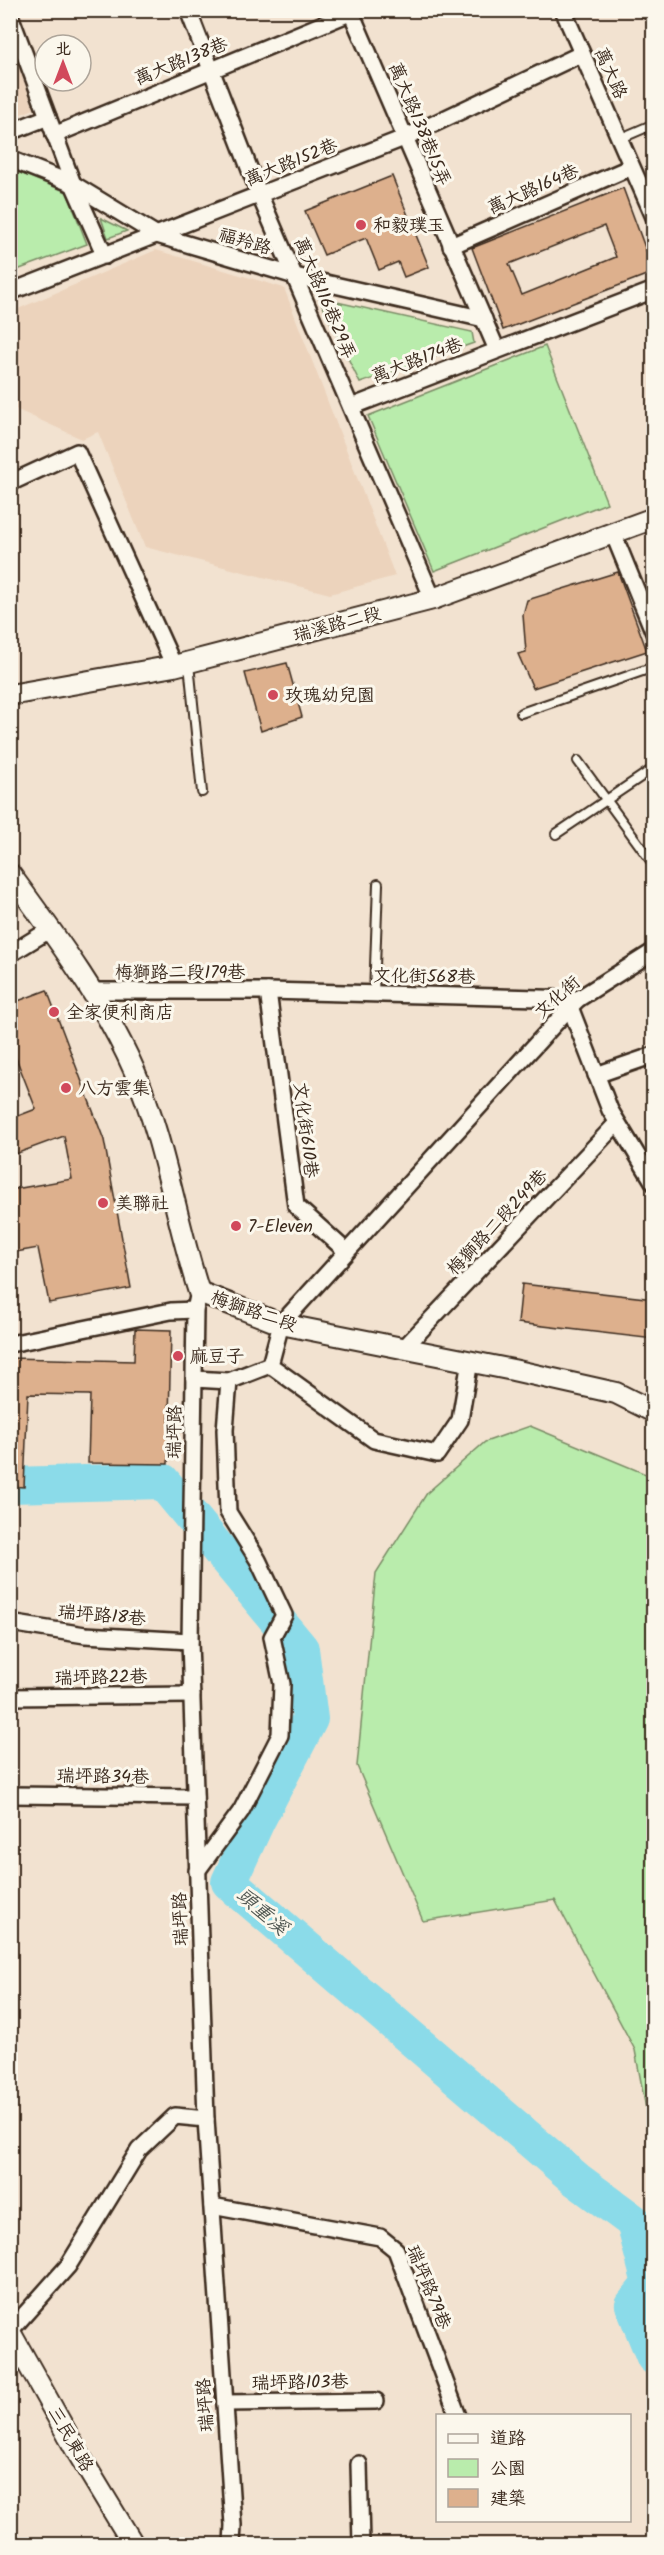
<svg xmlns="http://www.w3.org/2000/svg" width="664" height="2555" font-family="Kalam,'LXGW WenKai TC',sans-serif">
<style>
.built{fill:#ecd3bc}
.green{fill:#b9ecac;stroke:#7a8b65;stroke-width:1.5}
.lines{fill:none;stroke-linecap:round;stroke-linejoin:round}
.river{stroke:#8bdbe9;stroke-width:36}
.building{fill:#ddb08d;stroke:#3b2a1e;stroke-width:1.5;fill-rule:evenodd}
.service-casing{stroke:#3b2a1e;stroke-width:12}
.minor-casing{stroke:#3b2a1e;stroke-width:20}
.tertiary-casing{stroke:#3b2a1e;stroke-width:24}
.service{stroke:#fbf7ec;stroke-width:8}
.minor{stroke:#fbf7ec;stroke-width:15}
.tertiary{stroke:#fbf7ec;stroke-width:20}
.poi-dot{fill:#d1495b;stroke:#fbf7ec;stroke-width:2}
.labels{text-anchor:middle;stroke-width:6;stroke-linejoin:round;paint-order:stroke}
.street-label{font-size:18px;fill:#3b2a1e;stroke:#fbf7ec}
.poi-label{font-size:18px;fill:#3b2a1e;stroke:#fbf7ec;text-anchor:start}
.water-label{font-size:20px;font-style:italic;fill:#4f5651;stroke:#fbf7ec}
</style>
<rect width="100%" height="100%" fill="#f2e2d0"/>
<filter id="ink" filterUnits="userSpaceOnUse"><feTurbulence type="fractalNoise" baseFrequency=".0167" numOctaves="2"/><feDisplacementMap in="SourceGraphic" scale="12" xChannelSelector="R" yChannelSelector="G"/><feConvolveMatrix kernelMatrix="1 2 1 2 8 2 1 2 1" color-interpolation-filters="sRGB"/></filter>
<g filter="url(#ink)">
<g class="built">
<polygon points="10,45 34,109 11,118 10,118"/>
<polygon points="156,250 284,288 395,576 330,594 145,547 98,432 82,439 11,407 11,312"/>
</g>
<g class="green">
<polygon points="10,169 67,192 87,244 17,270 11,255"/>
<polygon points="101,218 127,231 108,238"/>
<polygon points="319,298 472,332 474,343 360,383"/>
<polygon points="545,346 607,503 434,571 368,416"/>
<polygon points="530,1426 653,1477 653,2146 635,2050 555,1900 423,1921 357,1766 376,1573 427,1493 485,1442"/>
</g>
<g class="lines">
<polyline class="river" points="10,1485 162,1481 301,1649 310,1719 257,1821 229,1882 577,2180 634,2222 650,2284 633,2305 654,2357"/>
</g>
<g class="building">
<polygon points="392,176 429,267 404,277 398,262 379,270 366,238 324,255 305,211"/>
<path d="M 623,188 L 654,272 L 503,330 L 472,248 ZM 604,226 L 616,257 L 522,295 L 509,264 Z"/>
<polygon points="618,572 647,651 533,688 518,654 526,652 523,615 527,600"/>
<polygon points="287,663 302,717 261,731 245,673"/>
<polygon points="47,990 104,1140 131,1288 49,1303 38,1248 10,1253 10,1190 72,1179 64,1136 10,1156 10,1119 36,1109 16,1058 10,1060 10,1004"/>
<polygon points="522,1284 654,1299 654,1339 518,1323"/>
<polygon points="135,1329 171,1330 168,1464 88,1463 90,1395 28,1394 24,1487 10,1486 10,1358 134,1361"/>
</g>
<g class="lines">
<g class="service-casing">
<g id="service">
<polyline points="645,10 646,14"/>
<polyline points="619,139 654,124"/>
<polyline points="189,664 202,792"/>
<polyline points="521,713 654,667"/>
<polyline points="578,761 654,865"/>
<polyline points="556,834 654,768"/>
<polyline points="374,994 378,884"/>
</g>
</g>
<g class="minor-casing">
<g id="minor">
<polyline points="188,10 260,196 433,599"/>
<polyline points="350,10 497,350"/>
<polyline points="563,10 654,217"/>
<polyline points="10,15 73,184 105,256"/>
<polyline points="10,132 48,117"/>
<polyline points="54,135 357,10"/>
<polyline points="10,159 73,184 157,235 295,276 484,319"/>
<polyline points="451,246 631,167"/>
<polyline points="10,292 404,138 581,54"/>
<polyline points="351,407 654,290"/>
<polyline points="10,483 77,452 174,666"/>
<polyline points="613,533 654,633"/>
<polyline points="10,954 51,929"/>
<polyline points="91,991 268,991 578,999"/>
<polyline points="268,991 296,1206 346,1251"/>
<polyline points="570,1007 610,1110 654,1183"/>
<polyline points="596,1075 654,1055"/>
<polyline points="199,1292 195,1310 190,1641 206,2119 233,2525 232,2544"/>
<polyline points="10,1344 171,1311 195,1310"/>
<polyline points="404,1348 617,1123"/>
<polyline points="470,1361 460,1420 437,1454 374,1440 270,1365 281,1324 570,1007 578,999 654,951"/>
<polyline points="194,1379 229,1381 270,1365"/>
<polyline points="10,1623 85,1635 190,1641"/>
<polyline points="10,1697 192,1695"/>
<polyline points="10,1795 195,1797"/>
<polyline points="197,1871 241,1811 280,1735 282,1684 272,1637 284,1615 258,1560 228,1512 225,1430 229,1381"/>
<polyline points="212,2206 380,2237 396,2250 458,2416"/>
<polyline points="10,2331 68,2266 139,2150 175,2116 206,2119"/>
<polyline points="225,2403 376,2401"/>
<polyline points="359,2464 361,2544"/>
</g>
</g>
<g class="tertiary-casing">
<g id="tertiary">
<polyline points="10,695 174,666 433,599 654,518"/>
<path d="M 10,874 C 54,934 104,1001 134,1070 C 165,1141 175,1218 199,1292 L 281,1324 L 513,1370 L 616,1393 L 654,1412"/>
<polyline points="10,2332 76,2450 133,2544"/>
</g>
</g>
<use href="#service" class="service"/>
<use href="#minor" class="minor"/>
<use href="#tertiary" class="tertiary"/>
</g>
</g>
<g class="poi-dot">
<circle cx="361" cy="225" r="6"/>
<circle cx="273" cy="695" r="6"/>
<circle cx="54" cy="1012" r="6"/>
<circle cx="66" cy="1088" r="6"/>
<circle cx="103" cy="1203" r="6"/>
<circle cx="236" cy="1226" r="6"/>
<circle cx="178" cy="1356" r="6"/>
</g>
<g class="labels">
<g class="street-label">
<text transform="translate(181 61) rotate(-22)" y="6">萬大路138巷</text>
<text transform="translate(611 73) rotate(66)" y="6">萬大路</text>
<text transform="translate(420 124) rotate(67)" y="6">萬大路138巷15弄</text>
<text transform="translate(291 162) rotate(-22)" y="6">萬大路152巷</text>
<text transform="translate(533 189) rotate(-24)" y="6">萬大路164巷</text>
<text transform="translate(245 241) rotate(16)" y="6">福羚路</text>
<text transform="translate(325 298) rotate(67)" y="6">萬大路116巷29弄</text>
<text transform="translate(417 360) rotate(-21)" y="6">萬大路174巷</text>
<text transform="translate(337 624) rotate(-15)" y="6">瑞溪路二段</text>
<text x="180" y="978">梅獅路二段179巷</text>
<text transform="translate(424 976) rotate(1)" y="6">文化街568巷</text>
<text transform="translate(557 997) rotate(-42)" y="6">文化街</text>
<text transform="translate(306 1130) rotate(83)" y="6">文化街610巷</text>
<text transform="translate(497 1222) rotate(-47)" y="6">梅獅路二段249巷</text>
<text transform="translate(254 1311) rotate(19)" y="6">梅獅路二段</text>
<text transform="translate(174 1432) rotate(-89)" y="6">瑞坪路</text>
<text transform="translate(102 1615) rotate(5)" y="6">瑞坪路18巷</text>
<text transform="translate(101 1677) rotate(-1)" y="6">瑞坪路22巷</text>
<text transform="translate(103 1776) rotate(1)" y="6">瑞坪路34巷</text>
<text transform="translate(180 1919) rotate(-92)" y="6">瑞坪路</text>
<text transform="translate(429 2287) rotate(68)" y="6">瑞坪路79巷</text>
<text transform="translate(300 2382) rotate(-1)" y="6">瑞坪路103巷</text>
<text transform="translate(205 2405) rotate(-94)" y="6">瑞坪路</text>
<text transform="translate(71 2439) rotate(60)" y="6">三民東路</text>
</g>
<g class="poi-label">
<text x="373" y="231">和毅璞玉</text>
<text x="285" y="701">玫瑰幼兒園</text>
<text x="66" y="1018">全家便利商店</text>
<text x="78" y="1094">八方雲集</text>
<text x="115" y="1209">美聯社</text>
<text x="248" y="1232">7-Eleven</text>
<text x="190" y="1362">麻豆子</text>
</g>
<g class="water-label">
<text transform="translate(263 1911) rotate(41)" y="7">頭重溪</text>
</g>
</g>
<rect width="664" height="2555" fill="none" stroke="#fbf7ec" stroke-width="36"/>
<rect x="18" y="18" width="628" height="2519" fill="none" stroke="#3b2a1e" stroke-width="2" filter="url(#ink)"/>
<rect x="436" y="2414" width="195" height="108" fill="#fbf7ec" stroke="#aea59a" stroke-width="1.5"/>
<rect x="448" y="2434" width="30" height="9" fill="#fbf7ec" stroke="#aea59a" stroke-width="1.5"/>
<text x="490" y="2444" font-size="18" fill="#3b2a1e">道路</text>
<rect x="448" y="2459" width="30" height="18" fill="#b9ecac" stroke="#aea59a" stroke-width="1.5"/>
<text x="490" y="2474" font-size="18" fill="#3b2a1e">公園</text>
<rect x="448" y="2489" width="30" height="18" fill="#ddb08d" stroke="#aea59a" stroke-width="1.5"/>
<text x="490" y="2504" font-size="18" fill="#3b2a1e">建築</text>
<g transform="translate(63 63)"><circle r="28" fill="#fbf7ec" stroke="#aea59a" stroke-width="1.5"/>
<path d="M0-4.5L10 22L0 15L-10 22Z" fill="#d1495b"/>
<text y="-9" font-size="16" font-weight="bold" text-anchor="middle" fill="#3b2a1e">北</text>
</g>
</svg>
